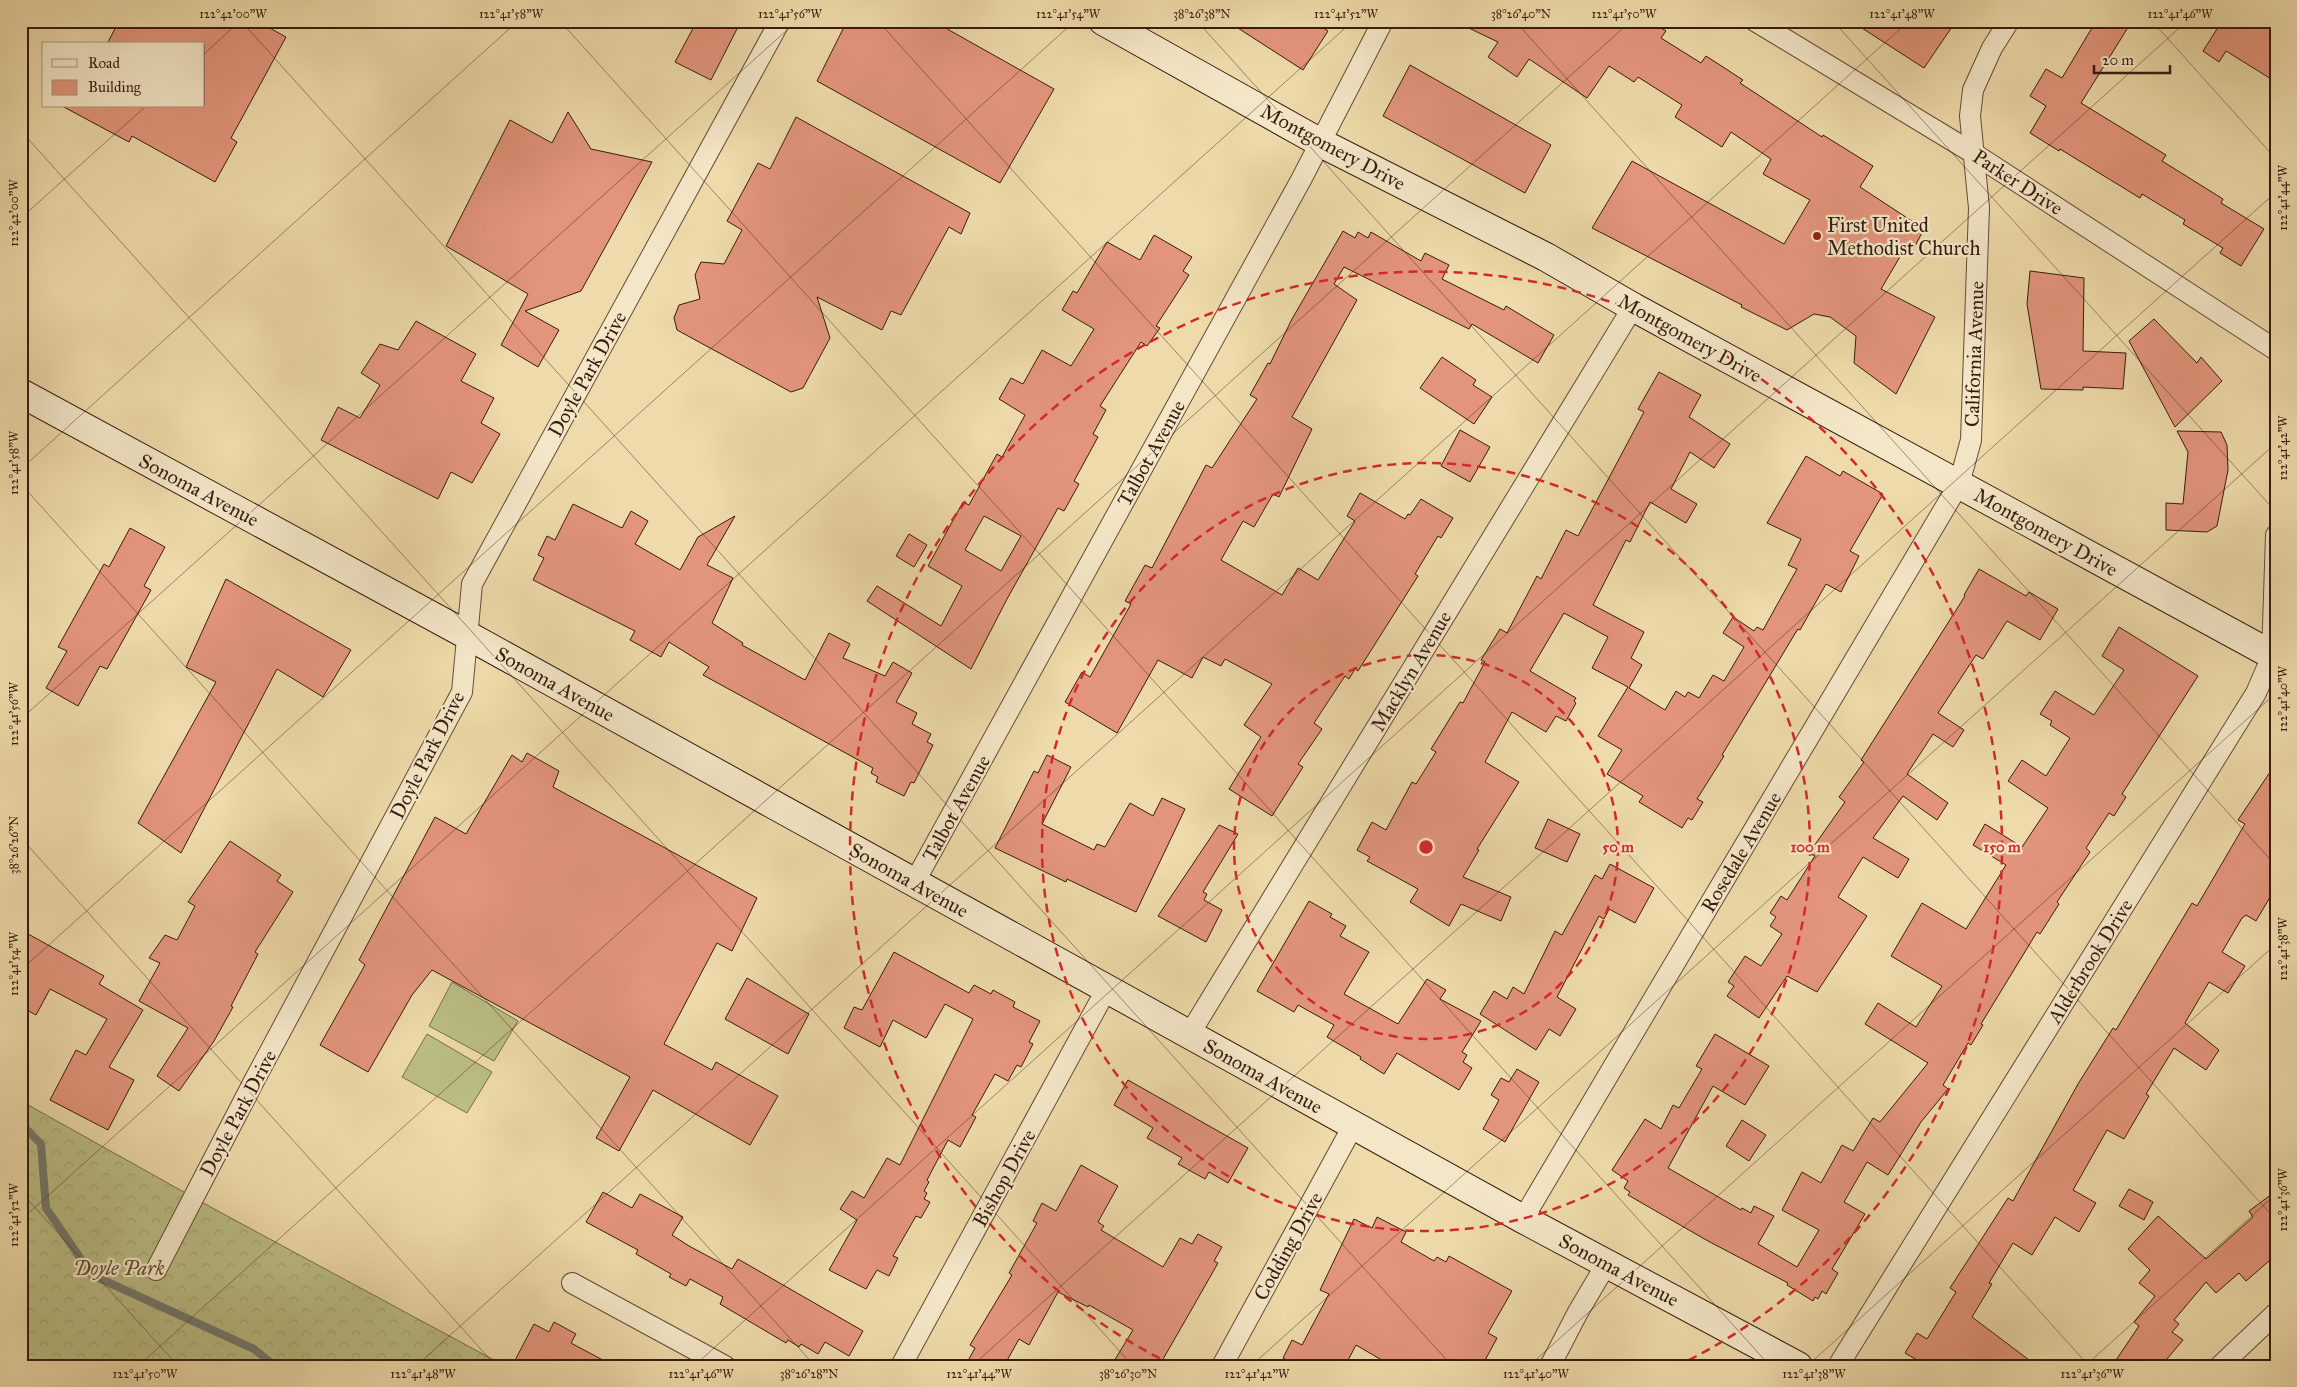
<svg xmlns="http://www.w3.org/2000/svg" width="2297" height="1387" font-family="'IM FELL Great Primer',serif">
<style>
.forest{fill:url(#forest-crowns);stroke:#796c4a}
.garden{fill:#bbbe86;stroke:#796c4a}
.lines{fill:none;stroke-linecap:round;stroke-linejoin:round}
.stream{stroke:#737a6f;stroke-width:8}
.building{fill:#e3957c;stroke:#371b0e;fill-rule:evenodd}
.street-casing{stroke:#654b35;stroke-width:22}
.secondary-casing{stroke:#371b0e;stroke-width:30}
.street{stroke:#f4e7c8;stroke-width:20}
.secondary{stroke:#f4e7c8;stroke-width:28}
.ticks{fill:none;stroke:#371b0e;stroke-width:1;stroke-opacity:0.45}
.ring{fill:none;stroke:#d62828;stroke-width:2.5;stroke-dasharray:9 6}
.poi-dot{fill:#8f2418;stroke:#f4e7c8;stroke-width:2}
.labels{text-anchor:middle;stroke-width:4.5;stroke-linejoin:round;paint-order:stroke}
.street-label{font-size:20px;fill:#371b0e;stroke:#f4e7c8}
.poi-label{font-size:20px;fill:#371b0e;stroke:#f4e7c8;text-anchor:start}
.park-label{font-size:20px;font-style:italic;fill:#5f4c32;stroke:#f4e7c8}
.centre{fill:#d62828;stroke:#f4e7c8;stroke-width:2.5}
.ring-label{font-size:15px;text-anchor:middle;font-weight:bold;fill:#d62828;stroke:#f4e7c8;stroke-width:4.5;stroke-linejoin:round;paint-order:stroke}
.neatline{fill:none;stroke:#371b0e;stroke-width:2}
.ticks-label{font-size:12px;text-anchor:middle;fill:#371b0e}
</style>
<defs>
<pattern id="forest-crowns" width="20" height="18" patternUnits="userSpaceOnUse" patternTransform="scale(1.25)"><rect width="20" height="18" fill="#bbbe86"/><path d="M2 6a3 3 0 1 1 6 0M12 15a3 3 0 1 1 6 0" fill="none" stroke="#a1a372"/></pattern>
</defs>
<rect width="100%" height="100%" fill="#eedaaa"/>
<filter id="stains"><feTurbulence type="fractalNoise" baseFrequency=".004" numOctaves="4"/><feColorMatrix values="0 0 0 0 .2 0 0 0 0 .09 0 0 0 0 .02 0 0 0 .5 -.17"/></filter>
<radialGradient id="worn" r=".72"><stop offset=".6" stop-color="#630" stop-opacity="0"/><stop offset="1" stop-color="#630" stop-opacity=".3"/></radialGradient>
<polygon class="forest" points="21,1101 216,1210 505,1366 21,1366"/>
<g class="garden">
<polygon points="452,982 518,1021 494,1061 429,1026"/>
<polygon points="427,1034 492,1072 467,1113 402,1077"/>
</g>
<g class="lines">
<polyline class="stream" points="21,1124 41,1144 46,1208 92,1275 254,1349 275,1366"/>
</g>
<g class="building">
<polygon points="119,21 257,21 286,37 231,138 237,142 215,182 132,136 129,142 62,106 204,106 204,44 107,44"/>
<polygon points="697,21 741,21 711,80 675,62"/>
<polygon points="847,21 933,21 1054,89 1000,183 817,81"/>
<polygon points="1227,21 1313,21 1328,31 1303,70"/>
<polygon points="1454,21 1650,21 1666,31 1661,38 1701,63 1706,56 1743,80 1740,83 1822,137 1823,135 1873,166 1860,187 1924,229 1914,248 1908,243 1881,289 1935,317 1896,394 1854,363 1856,336 1830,317 1814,314 1787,330 1741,307 1742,305 1592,228 1632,161 1784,244 1810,200 1763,174 1771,159 1731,132 1722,147 1675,117 1682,105 1638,77 1634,82 1609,66 1587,98 1529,59 1517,77 1488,57 1498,42"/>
<polygon points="1851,21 1956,21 1924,68"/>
<polygon points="2096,21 2132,21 2081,103 2166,155 2162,161 2223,199 2221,203 2264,229 2241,266 2220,253 2223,248 2183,224 2185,220 2142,194 2140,198 2060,149 2059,151 2030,133 2046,106 2030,96 2046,69 2062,78"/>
<polygon points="2222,21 2276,21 2276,82 2226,51 2219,62 2203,51"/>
<polygon points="1410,65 1551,145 1525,193 1383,116"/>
<polygon points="568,112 591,149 652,162 581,291 525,311 559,330 538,367 501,345 528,294 446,246 510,120 552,143"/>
<polygon points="796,117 970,213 961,234 949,227 901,315 891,311 882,330 817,297 830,338 803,388 791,392 677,330 674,318 679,305 700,299 695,275 701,262 724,264 742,230 727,221 758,163 770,169"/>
<polygon points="1343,231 1355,238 1358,232 1368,238 1371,232 1421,261 1425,253 1449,265 1442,279 1504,310 1506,306 1554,335 1538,363 1472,324 1469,329 1344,267 1334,284 1357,300 1292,417 1312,429 1279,497 1273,494 1254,527 1243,521 1221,560 1282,595 1298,568 1318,580 1355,521 1347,516 1360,493 1405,519 1408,514 1410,515 1421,499 1453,518 1441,538 1438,536 1415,574 1418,576 1358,671 1355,669 1349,679 1345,676 1314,723 1322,729 1298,764 1303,767 1272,816 1229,789 1261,737 1244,725 1272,684 1225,659 1221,666 1203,657 1192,678 1158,660 1117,733 1065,702 1082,672 1090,677 1131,604 1125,601 1145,565 1152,568 1206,465 1212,468 1257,399 1250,395 1268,363 1270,364 1292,319"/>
<path d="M 1154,235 L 1192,257 L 1183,271 L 1189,275 L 1156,326 L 1160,328 L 1147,346 L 1141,342 L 1100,406 L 1106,410 L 1093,434 L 1098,437 L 1074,481 L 1079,484 L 1064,511 L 1058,508 L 1007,599 L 971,669 L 867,601 L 877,586 L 941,626 L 962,586 L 928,566 L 963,502 L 969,505 L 997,454 L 1002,457 L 1025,415 L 999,399 L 1011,378 L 1023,384 L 1042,350 L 1071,366 L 1094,329 L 1062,310 L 1073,291 L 1077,293 L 1107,242 L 1140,260 ZM 984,516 L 1021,536 L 1001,571 L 965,550 Z"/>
<polygon points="2030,271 2084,278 2083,351 2126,353 2123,389 2083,387 2083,390 2041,389 2027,304"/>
<polygon points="2154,319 2197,363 2201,357 2222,381 2175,427 2129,341"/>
<polygon points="416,321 476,354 461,381 494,398 481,423 500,434 472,483 451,472 438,499 321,440 338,407 360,418 380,385 361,373 380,344 398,350"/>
<polygon points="1442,357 1476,380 1473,385 1492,397 1474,424 1420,388"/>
<polygon points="1659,372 1701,395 1689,417 1730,444 1714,468 1690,452 1671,489 1697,504 1686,523 1650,502 1630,542 1626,540 1593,605 1644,632 1631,658 1642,665 1629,688 1665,710 1676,691 1685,697 1688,692 1699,698 1713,675 1724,681 1744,647 1723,633 1733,617 1754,631 1757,627 1763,630 1797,569 1788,565 1801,539 1767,523 1806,456 1840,476 1843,471 1883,494 1850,551 1859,556 1841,592 1826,584 1800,630 1798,629 1796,632 1722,755 1724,756 1697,799 1703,802 1692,820 1688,818 1682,828 1639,802 1643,796 1607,774 1622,750 1598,736 1628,687 1592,668 1608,637 1564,613 1530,671 1576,698 1574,701 1576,703 1566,721 1556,716 1546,732 1512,712 1485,762 1519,782 1477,849 1479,850 1463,877 1511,897 1501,921 1461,904 1449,926 1410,902 1418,889 1367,861 1370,857 1357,850 1372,822 1386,830 1412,782 1416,784 1436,752 1431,749 1460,702 1463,703 1485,662 1481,660 1500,629 1507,633 1537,576 1541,579 1566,530 1578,536 1644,412 1638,409"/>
<polygon points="1460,430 1490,447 1470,482 1441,466"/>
<polygon points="2177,431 2221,432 2227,445 2228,470 2217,526 2207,532 2166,530 2166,503 2183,504 2188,452"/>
<polygon points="573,504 622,528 631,511 648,521 635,544 680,570 698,537 735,516 707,565 733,578 712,623 743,643 742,645 805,680 829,633 850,644 843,658 885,676 893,662 912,673 896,702 917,713 912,724 931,734 927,742 933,745 914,783 911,782 904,796 876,782 878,777 871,773 873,768 703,675 709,667 669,642 661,657 630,640 635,631 533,580 544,558 538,555 547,536 555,540"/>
<polygon points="130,528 165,547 144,586 151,590 107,669 100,666 78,706 46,688 67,651 58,647 104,564 109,567"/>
<polygon points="909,534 927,545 914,567 896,556"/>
<polygon points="1979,569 2026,596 2029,592 2058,609 2040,640 2007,621 1983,659 1976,655 1938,713 1964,730 1953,747 1933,734 1907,774 1948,803 1937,820 1903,796 1873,838 1909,859 1898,878 1863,857 1838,897 1867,916 1844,951 1817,992 1787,976 1759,1018 1727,996 1734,986 1728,982 1745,956 1761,966 1782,934 1770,926 1776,917 1770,913 1781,896 1787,900 1815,856 1809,853 1845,802 1839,797 1864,762 1861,760 1965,596 1964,595"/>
<polygon points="226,579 351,650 323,697 277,669 181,853 138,823 216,682 186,667"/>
<polygon points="2119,627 2198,676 2122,794 2126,797 2114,816 2109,813 2086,848 2090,852 2057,902 2059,904 2040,934 2037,932 1981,1024 1983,1025 1971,1045 1968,1043 1943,1085 1948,1089 1921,1122 1888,1175 1867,1162 1844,1202 1865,1214 1832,1269 1838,1273 1826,1294 1822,1291 1818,1299 1815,1297 1813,1301 1787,1285 1788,1283 1708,1241 1628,1195 1630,1192 1624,1188 1628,1181 1612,1170 1645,1119 1661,1129 1673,1105 1679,1108 1702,1069 1696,1066 1715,1034 1769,1066 1745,1105 1713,1086 1668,1168 1741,1210 1742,1208 1751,1213 1754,1206 1774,1216 1758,1244 1797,1267 1819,1230 1782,1210 1802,1172 1821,1183 1842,1145 1853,1151 1873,1118 1880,1122 1928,1063 1865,1024 1878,1003 1916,1027 1942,986 1891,956 1922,903 1966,929 2006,865 1973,845 1985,824 2022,847 2048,808 2008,781 2022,760 2046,776 2070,738 2050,725 2052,721 2040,714 2055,691 2094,715 2124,670 2102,656"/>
<polygon points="527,753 559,771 553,787 757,898 732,951 717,943 664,1044 712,1070 716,1062 778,1096 750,1145 653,1090 619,1151 596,1138 630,1077 432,970 412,995 368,1072 320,1045 365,965 359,960 435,817 466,834 512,755 522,762"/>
<polygon points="1047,755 1071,767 1042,824 1094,850 1097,844 1105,847 1130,803 1153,816 1162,798 1185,809 1136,912 1067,879 1066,882 995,848 1034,771 1038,773"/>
<polygon points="2276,763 2276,887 2256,921 2246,915 2242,918 2222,952 2245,966 2228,993 2209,982 2185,1023 2219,1050 2206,1070 2174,1048 2146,1094 2149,1096 2124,1139 2107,1130 2073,1190 2096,1203 2079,1232 2055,1217 2032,1255 2013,1243 1989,1283 1992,1284 1972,1317 2037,1366 1927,1366 1905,1353 1917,1333 1927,1339 1956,1292 1950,1288 2008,1198 2013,1201 2078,1084 2113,1028 2116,1030 2192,903 2197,906 2245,824 2238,820"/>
<polygon points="1548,819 1580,834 1567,862 1535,848"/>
<polygon points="1219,825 1238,834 1203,892 1207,894 1204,900 1222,910 1206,942 1158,916"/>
<polygon points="230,841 281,875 277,881 293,892 255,952 258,954 231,1006 233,1007 214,1041 179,1091 157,1076 188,1028 139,1001 160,963 149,958 165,935 177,940 195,906 188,902"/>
<polygon points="1610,864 1654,888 1635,923 1609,909 1604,919 1599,916 1557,997 1576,1009 1560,1036 1549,1029 1536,1050 1480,1014 1494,991 1507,999 1513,987 1524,994 1555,931 1562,935 1595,875 1602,879"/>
<polygon points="1309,901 1332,914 1330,917 1346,926 1340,936 1369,952 1344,994 1398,1024 1427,979 1446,990 1440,999 1481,1021 1462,1052 1467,1055 1463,1062 1472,1068 1459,1090 1397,1053 1384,1074 1360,1059 1361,1057 1327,1037 1334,1025 1298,1005 1294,1012 1257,991"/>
<polygon points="21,930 104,976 99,984 143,1010 109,1067 134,1080 108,1130 50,1100 76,1050 86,1055 107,1019 50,989 36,1015 21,1007"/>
<polygon points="894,952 969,993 974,985 991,994 993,990 1015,1002 1013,1007 1040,1021 1029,1042 1033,1044 1021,1067 1017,1065 1008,1081 995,1074 972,1115 976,1117 960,1147 948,1140 927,1180 929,1182 924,1191 927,1193 924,1199 930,1202 921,1218 916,1216 893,1256 898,1258 889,1276 877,1270 866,1289 829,1270 857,1220 840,1209 852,1191 864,1198 887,1158 900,1165 973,1019 945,1004 926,1038 893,1020 880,1047 844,1028 854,1007 862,1010"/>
<polygon points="747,978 809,1014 788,1054 725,1019"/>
<polygon points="1517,1069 1539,1082 1505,1142 1483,1129 1499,1100 1491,1095 1501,1078 1509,1082"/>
<polygon points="1128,1080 1248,1148 1228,1183 1209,1172 1205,1179 1178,1164 1182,1158 1147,1138 1153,1128 1114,1105"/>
<polygon points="1742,1120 1766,1135 1749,1161 1726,1146"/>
<polygon points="1081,1165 1118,1186 1098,1222 1104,1226 1101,1230 1163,1267 1180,1238 1192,1244 1198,1234 1222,1247 1214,1261 1218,1263 1189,1314 1159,1366 1111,1366 1133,1330 1089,1305 1088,1307 1058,1292 1029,1345 1019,1339 1004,1366 965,1366 975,1348 970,1345 1012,1275 1009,1273 1037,1223 1033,1221 1042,1203 1056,1211"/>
<polygon points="2129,1189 2153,1202 2144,1220 2119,1206"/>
<polygon points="2276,1191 2276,1255 2246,1281 2239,1273 2216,1293 2206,1282 2174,1320 2179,1324 2172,1332 2183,1340 2161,1366 2112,1366 2139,1326 2134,1322 2155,1296 2139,1283 2150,1270 2128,1249 2158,1216 2206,1259 2253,1217 2249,1211"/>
<polygon points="603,1192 632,1208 640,1194 683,1217 672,1235 689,1246 732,1269 738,1259 863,1331 849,1356 825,1342 818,1354 801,1344 799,1347 788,1340 786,1343 720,1304 723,1297 690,1279 686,1286 669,1277 671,1274 636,1254 638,1250 586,1222"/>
<polygon points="1377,1217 1406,1232 1401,1242 1434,1261 1437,1257 1446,1262 1449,1256 1512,1291 1488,1333 1497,1338 1482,1366 1392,1366 1356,1345 1345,1366 1291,1366 1292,1363 1283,1358 1292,1340 1302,1345 1329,1294 1320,1290 1354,1219 1372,1228"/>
<polygon points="554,1322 576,1334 571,1343 614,1366 512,1366 534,1324 549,1332"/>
</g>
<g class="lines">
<g class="street-casing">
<g id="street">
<polyline points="1755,21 1973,153 2276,350"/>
<polyline points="914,883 1302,178 1383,21"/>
<polyline points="1189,1035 1633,307"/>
<polyline points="1523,1219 1959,484 1971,440 1979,208 1970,116 1973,90 1992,48 2009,21"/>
<polyline points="156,1270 254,1081 462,692 472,584 780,21"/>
<polyline points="572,1283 725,1366"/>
<polyline points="901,1366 1106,990"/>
<polyline points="1222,1366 1353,1126"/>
<polyline points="1550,1366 1578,1312 1607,1263"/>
<polyline points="1838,1366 2256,693 2272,656 2276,535"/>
<polyline points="2220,1366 2276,1313"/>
</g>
</g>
<g class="secondary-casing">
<g id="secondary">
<polyline points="1103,21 1321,143 1546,257 1633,307 2276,657"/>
<polyline points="21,393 467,635 1523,1219 1798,1366"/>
</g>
</g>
<use href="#street" class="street"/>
<use href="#secondary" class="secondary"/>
</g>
<path class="ticks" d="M 241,21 L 1452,1366M 560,21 L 1770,1366M 878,21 L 2089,1366M 1197,21 L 2276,1220M 1515,21 L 2276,866M 1833,21 L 2276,512M 2152,21 L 2276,159M 204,54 L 240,21M 21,131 L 1133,1366M 21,218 L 146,106M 21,469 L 518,21M 21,484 L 815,1366M 21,719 L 797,21M 21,838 L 496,1366M 21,970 L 1075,21M 21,1192 L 178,1366M 21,1220 L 1353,21M 138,1366 L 1631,21M 416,1366 L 1909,21M 694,1366 L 2187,21M 972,1366 L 2276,192M 1251,1366 L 2276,443M 1529,1366 L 2276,693M 1807,1366 L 2276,944M 2085,1366 L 2276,1194"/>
<g class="ring">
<circle cx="1426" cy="847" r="192"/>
<circle cx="1426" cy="847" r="384"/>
<path d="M1173 1365A576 576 0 1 1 1679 1365"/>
</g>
<circle class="poi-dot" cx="1817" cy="236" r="5"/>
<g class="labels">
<g class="street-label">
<text transform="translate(1333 147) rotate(28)" y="7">Montgomery Drive</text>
<text transform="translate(2018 182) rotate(33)" y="7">Parker Drive</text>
<text transform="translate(1690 338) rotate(29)" y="7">Montgomery Drive</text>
<text transform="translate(1974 354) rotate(-88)" y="7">California Avenue</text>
<text transform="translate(587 374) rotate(-61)" y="7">Doyle Park Drive</text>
<text transform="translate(1151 453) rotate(-61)" y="7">Talbot Avenue</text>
<text transform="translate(199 490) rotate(28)" y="7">Sonoma Avenue</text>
<text transform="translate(2046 532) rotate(29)" y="7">Montgomery Drive</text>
<text transform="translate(1411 671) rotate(-59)" y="7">Macklyn Avenue</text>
<text transform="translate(555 684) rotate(29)" y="7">Sonoma Avenue</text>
<text transform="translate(427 755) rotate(-63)" y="7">Doyle Park Drive</text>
<text transform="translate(956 808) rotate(-61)" y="7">Talbot Avenue</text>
<text transform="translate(1741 852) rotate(-59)" y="7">Rosedale Avenue</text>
<text transform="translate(909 880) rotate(29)" y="7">Sonoma Avenue</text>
<text transform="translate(2090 961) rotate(-58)" y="7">Alderbrook Drive</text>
<text transform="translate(1263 1076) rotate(29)" y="7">Sonoma Avenue</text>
<text transform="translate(238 1113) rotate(-62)" y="7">Doyle Park Drive</text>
<text transform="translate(1004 1178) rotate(-61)" y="7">Bishop Drive</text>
<text transform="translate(1288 1246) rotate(-61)" y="7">Codding Drive</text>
<text transform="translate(1619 1270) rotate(28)" y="7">Sonoma Avenue</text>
</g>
<g class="poi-label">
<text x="1827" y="232">First United<tspan x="1827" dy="23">Methodist Church</tspan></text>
</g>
<g class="park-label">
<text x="119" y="1275">Doyle Park</text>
</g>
</g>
<circle cx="1426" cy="847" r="8" class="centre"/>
<g class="ring-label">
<text x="1618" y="852">50 m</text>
<text x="1810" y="852">100 m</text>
<text x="2002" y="852">150 m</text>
</g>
<rect width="2297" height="1387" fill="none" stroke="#eedaaa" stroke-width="55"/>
<rect x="42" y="42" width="162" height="65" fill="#f4e7c8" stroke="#a8957e"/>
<rect x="52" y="59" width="25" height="8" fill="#f4e7c8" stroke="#a8957e"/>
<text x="88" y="68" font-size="15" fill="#371b0e">Road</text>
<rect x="52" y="80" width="25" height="15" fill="#e3957c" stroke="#a8957e"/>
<text x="88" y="92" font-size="15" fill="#371b0e">Building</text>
<path d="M2094 65v8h76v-8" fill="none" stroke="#371b0e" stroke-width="2.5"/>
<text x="2102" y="65" font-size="15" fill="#371b0e" stroke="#f4e7c8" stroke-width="4" paint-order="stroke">20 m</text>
<rect x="28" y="28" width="2242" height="1332" class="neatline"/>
<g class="ticks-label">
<text x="233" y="18">122°42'00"W</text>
<text x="511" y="18">122°41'58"W</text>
<text x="790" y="18">122°41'56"W</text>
<text x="1068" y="18">122°41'54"W</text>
<text x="1202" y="18">38°26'38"N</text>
<text x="1346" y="18">122°41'52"W</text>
<text x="1521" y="18">38°26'40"N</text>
<text x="1624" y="18">122°41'50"W</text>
<text x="1902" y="18">122°41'48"W</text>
<text x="2180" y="18">122°41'46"W</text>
<text transform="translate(2283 198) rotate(-90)" y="4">122°41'44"W</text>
<text transform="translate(14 213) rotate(-90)" y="4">122°42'00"W</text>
<text transform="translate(2283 448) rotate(-90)" y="4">122°41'42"W</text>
<text transform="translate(14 463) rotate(-90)" y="4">122°41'58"W</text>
<text transform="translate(2283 699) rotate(-90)" y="4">122°41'40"W</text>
<text transform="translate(14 714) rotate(-90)" y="4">122°41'56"W</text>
<text transform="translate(14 845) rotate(-90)" y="4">38°26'26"N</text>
<text transform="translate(2283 949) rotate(-90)" y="4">122°41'38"W</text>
<text transform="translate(14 964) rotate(-90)" y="4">122°41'54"W</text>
<text transform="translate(2283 1200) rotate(-90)" y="4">122°41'36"W</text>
<text transform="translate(14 1215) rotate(-90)" y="4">122°41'52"W</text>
<text x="145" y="1378">122°41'50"W</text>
<text x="423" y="1378">122°41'48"W</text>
<text x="701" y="1378">122°41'46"W</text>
<text x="809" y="1378">38°26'28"N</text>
<text x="979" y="1378">122°41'44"W</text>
<text x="1128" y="1378">38°26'30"N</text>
<text x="1257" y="1378">122°41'42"W</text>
<text x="1536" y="1378">122°41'40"W</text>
<text x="1814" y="1378">122°41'38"W</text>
<text x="2092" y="1378">122°41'36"W</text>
</g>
<rect width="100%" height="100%" filter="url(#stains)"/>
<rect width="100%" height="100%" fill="url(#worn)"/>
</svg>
